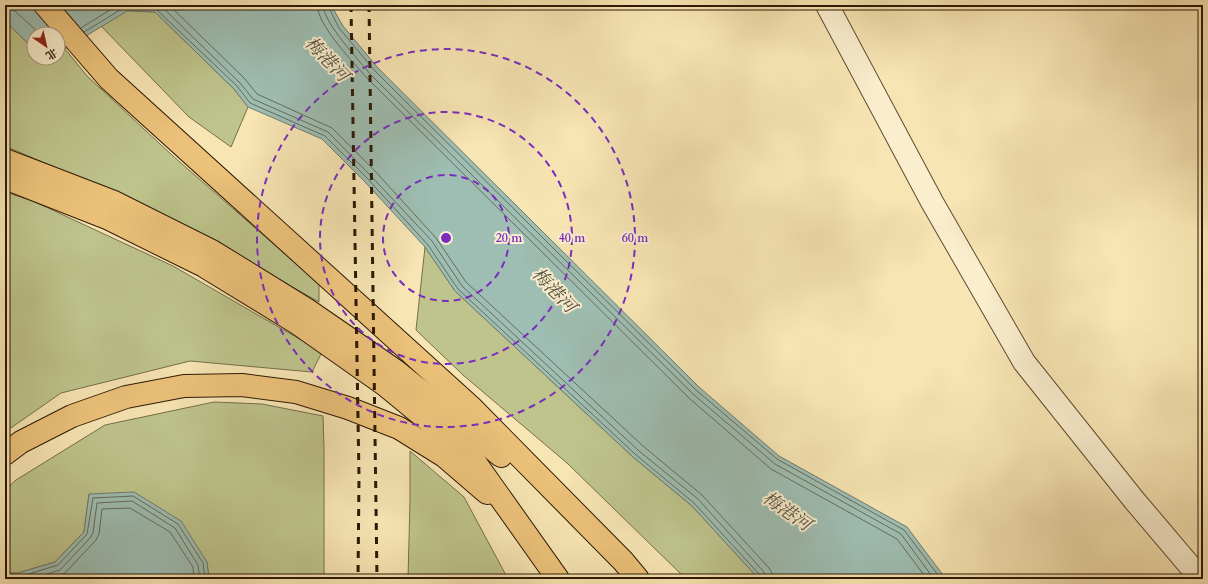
<svg xmlns="http://www.w3.org/2000/svg" width="1208" height="584" font-family="Cardo,'Noto Serif SC',serif">
<style>
.green{fill:#bec48c;stroke:#766e48}
.water{fill:#9ebeb3;stroke:#717c6d}
.lines{fill:none;stroke-linecap:round;stroke-linejoin:round}
.shore{stroke:#666b5c;stroke-width:1}
.minor-casing{stroke:#604b30;stroke-width:24}
.highway-casing{stroke:#2d1804;stroke-width:24}
.minor{stroke:#faeece;stroke-width:22}
.highway{stroke:#ecc27a;stroke-width:22}
.rail{stroke:#2d1804;stroke-width:3;stroke-dasharray:7 7;stroke-linecap:butt}
.ring{fill:none;stroke:#7b2cbf;stroke-width:2;stroke-dasharray:7 5}
.labels{text-anchor:middle;stroke-width:4;stroke-linejoin:round;paint-order:stroke}
.water-label{font-size:18px;font-style:italic;fill:#555241;stroke:#faeece}
.centre{fill:#7b2cbf;stroke:#faeece;stroke-width:2}
.ring-label{font-size:12px;text-anchor:middle;font-weight:bold;fill:#7b2cbf;stroke:#faeece;stroke-width:4;stroke-linejoin:round;paint-order:stroke}
</style>
<rect width="100%" height="100%" fill="#f7e5b3"/>
<filter id="stains"><feTurbulence type="fractalNoise" baseFrequency=".005" numOctaves="4"/><feColorMatrix values="0 0 0 0 .2 0 0 0 0 .09 0 0 0 0 .02 0 0 0 .5 -.17"/></filter>
<radialGradient id="worn" r=".72"><stop offset=".6" stop-color="#630" stop-opacity="0"/><stop offset="1" stop-color="#630" stop-opacity=".3"/></radialGradient>
<g class="green">
<polygon points="127,10 155,12 234,89 248,107 231,147 189,117 101,26"/>
<polygon points="5,21 34,49 34,58 44,58 47,61 51,58 58,58 58,53 65,49 87,76 173,156 319,284 319,302 161,213 5,146"/>
<polygon points="5,192 33,201 173,266 322,352 312,372 190,361 61,393 5,432"/>
<polygon points="425,247 455,291 633,457 692,506 759,579 686,579 567,463 463,375 416,330"/>
<polygon points="214,402 262,404 323,416 324,448 324,579 209,579 207,562 89,494 84,532 55,562 18,573 5,573 5,490 16,480 105,425"/>
<polygon points="410,451 464,497 508,579 408,579 410,501"/>
</g>
<g class="water">
<polygon points="5,5 331,5 343,26 378,68 699,387 779,456 907,527 946,579 759,579 692,506 633,457 455,291 425,247 364,181 322,139 248,107 234,89 155,12 127,11 58,53 58,34 34,34 34,49 5,21"/>
<polygon points="134,492 181,521 207,562 209,579 5,579 5,573 18,573 55,562 84,532 89,494"/>
</g>
<g class="lines">
<g class="shore">
<polyline points="160,5 240,83 253,99 328,132 370,175 432,241 462,286 639,451 698,499 764,572 766,579"/>
<polyline points="169,5 244,78 257,94 332,128 375,171 436,238 466,282 643,446 702,495 769,568 772,573 772,579"/>
<path d="M 317,5 C 318,26 353,62 367,78 L 689,398 L 771,469 L 897,539 L 927,579"/>
<path d="M 323,5 C 324,24 359,60 371,75 L 693,394 L 775,464 L 901,534 L 934,579"/>
<polyline points="328,5 329,8 339,28 375,71 696,390 777,459 904,530 941,579"/>
<polyline points="5,8 15,11 40,34"/>
<polyline points="81,28 118,5"/>
<polyline points="84,32 125,7 156,9 237,86 250,103 325,136 367,178 428,245 458,289 635,454 694,503 760,575 761,579"/>
<polyline points="5,577 19,577 58,565 87,534 93,498 133,496 178,524 203,563 205,579"/>
<polyline points="30,579 60,570 90,538 93,533 97,503 132,501 175,528 198,565 200,579"/>
<polyline points="51,579 65,573 96,540 99,534 102,509 130,508 170,532 193,567 194,579"/>
</g>
<g class="minor-casing">
<polyline id="minor" points="827,5 932,202 1024,362 1134,500 1201,579"/>
</g>
<g class="highway-casing">
<g id="highway">
<polyline points="45,5 109,79 472,408 623,561 638,579"/>
<polyline points="5,160 114,202 212,251 306,309 396,371 501,456"/>
<polyline points="5,178 107,218 204,266 297,323 385,385 470,455 558,579"/>
<polyline points="5,454 21,442 72,416 126,397 184,386 242,385 296,392 348,408 399,428 444,456 487,493"/>
</g>
</g>
<use href="#minor" class="minor"/>
<use href="#highway" class="highway"/>
<g class="rail">
<polyline points="351,5 359,477 358,579"/>
<polyline points="369,5 377,579"/>
</g>
</g>
<g class="ring">
<circle cx="446" cy="238" r="63"/>
<circle cx="446" cy="238" r="126"/>
<circle cx="446" cy="238" r="189"/>
</g>
<g class="labels">
<g class="water-label">
<text transform="translate(327 59) rotate(46)" y="6">梅港河</text>
<text transform="translate(554 290) rotate(46)" y="6">梅港河</text>
<text transform="translate(787 511) rotate(35)" y="6">梅港河</text>
</g>
</g>
<circle cx="446" cy="238" r="6" class="centre"/>
<g class="ring-label">
<text x="509" y="242">20 m</text>
<text x="572" y="242">40 m</text>
<text x="635" y="242">60 m</text>
</g>
<rect width="1208" height="584" fill="none" stroke="#f7e5b3" stroke-width="20"/>
<rect x="6" y="6" width="1196" height="572" fill="none" stroke="#2d1804" stroke-width="2"/>
<rect x="10" y="10" width="1188" height="564" fill="none" stroke="#2d1804"/>
<g transform="translate(46 46) rotate(146)"><circle r="19" fill="#faeece" stroke="#a8987d"/>
<path d="M0-3L7 15L0 10L-7 15Z" fill="#8f2418"/>
<text y="-6" font-size="11" font-weight="bold" text-anchor="middle" fill="#2d1804">北</text>
</g>
<rect width="100%" height="100%" filter="url(#stains)"/>
<rect width="100%" height="100%" fill="url(#worn)"/>
</svg>
